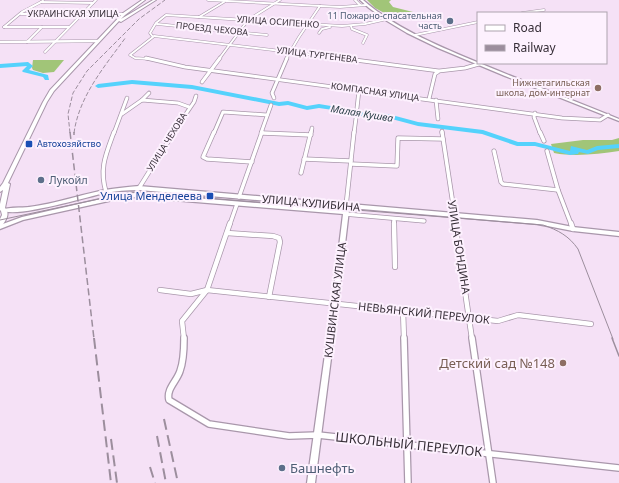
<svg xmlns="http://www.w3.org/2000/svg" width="619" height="483" font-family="'Noto Sans',sans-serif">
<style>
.green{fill:#a1c578}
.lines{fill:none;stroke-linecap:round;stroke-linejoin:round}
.river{fill:#54d2fc;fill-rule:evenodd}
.minor-far4-casing{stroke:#a997ab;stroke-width:3}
.minor-far3-casing{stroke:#a997ab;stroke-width:4.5}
.minor-far2-casing{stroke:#a997ab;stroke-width:5}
.minor-far1-casing{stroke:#a997ab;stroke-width:6}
.minor-casing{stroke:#a997ab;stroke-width:8}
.tertiary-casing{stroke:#a997ab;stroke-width:3.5}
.secondary-casing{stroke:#a997ab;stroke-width:2.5}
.primary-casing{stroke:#a997ab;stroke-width:2}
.minor-far4{stroke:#fff;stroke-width:2}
.minor-far3{stroke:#fff;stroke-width:3}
.minor-far2{stroke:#fff;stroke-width:3.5}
.minor-far1{stroke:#fff;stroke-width:4.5}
.minor{stroke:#fff;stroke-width:5.5}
.tertiary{stroke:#fff;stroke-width:2.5}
.secondary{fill:#fff;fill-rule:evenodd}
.primary{fill:#fff;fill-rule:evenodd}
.tram-far1{stroke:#9c8e9d;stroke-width:1}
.tram{stroke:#9c8e9d;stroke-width:1.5}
.rail-far2{stroke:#9c8e9d;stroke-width:1;stroke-dasharray:4.5 2;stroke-linecap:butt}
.rail-far1{stroke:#9c8e9d;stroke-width:1.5;stroke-dasharray:7 3.5;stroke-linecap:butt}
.rail{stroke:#9c8e9d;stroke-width:2;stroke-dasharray:11 5.5;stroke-linecap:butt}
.service-dot{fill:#5c6f8a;stroke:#fdf1fe;stroke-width:1.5}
.education-dot{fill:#8d6e63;stroke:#fdf1fe;stroke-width:1.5}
.transit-dot{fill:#1a4fb4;stroke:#fdf1fe;stroke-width:1.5}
.labels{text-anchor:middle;stroke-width:4;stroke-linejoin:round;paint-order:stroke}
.far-street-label{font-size:9px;fill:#362e37;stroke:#fdf1fe}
.far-service-label{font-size:9px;fill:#4e5e75;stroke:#fdf1fe;text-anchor:end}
.far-education-label{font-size:9px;fill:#785e54;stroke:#fdf1fe;text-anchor:end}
.far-transit-label{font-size:9px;fill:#164399;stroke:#fdf1fe;text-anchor:start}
.far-water-label{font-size:10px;font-style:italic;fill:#1f353d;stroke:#fdf1fe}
.service-label{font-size:11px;fill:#4e5e75;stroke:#fdf1fe;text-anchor:start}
.transit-label{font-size:11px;fill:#164399;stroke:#fdf1fe;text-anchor:end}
.street-label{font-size:11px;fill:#362e37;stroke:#fdf1fe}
.near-education-label{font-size:13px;fill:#785e54;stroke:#fdf1fe;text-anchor:end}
.near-street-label{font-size:13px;fill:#362e37;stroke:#fdf1fe}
.near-service-label{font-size:13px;fill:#4e5e75;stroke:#fdf1fe;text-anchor:start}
</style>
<rect width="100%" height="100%" fill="#f5e1f6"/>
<g class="green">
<polygon points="367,0 391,0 389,2 393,7 413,12 390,16 375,8"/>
<polygon points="33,60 64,60 54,72 43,73 33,70 32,68"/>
<path d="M 619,138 L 619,151 C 598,154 575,157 554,153 L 551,144 L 583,140 L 612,140 Z"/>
</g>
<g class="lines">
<g class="river">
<polygon points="28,62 33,66 29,70 48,75 49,80 45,80 43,77 23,72 22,71 27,66 0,68 0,64"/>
<polygon points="132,80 192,85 279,102 288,101 307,106 319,104 337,107 346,111 388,114 418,122 483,130 518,142 535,142 570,151 571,146 587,150 597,146 619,144 619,148 598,150 588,154 579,152 578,154 570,155 535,146 517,146 482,134 418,126 388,118 345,115 333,110 319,108 307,110 288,105 279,106 192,89 132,84 98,88 95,86 98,84"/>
</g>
<g class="minor-far4-casing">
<g id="minor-far4">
<polyline points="208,0 340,7 366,5"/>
<polyline points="355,0 360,5"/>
<polyline points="41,2 93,3"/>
<polyline points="522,13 544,10"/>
<polyline points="21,14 124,14"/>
<polyline points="199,17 224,2"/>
<polyline points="157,24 267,35"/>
<polyline points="351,26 352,29 367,35 363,43"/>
<polyline points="4,27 69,27"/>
<polyline points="4,27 22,12 43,1"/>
<polyline points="319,33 322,29 330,27"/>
<polyline points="415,35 478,22"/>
<polyline points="154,36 348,59"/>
<polyline points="27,42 42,27"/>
<polyline points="45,52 96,0"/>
<polyline points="150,59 135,58 130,55 153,37 150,33 156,23 166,15 342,26 365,24 387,19"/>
<polyline points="219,59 248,20 280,0"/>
<polyline points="286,59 299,37 320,6"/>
</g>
</g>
<g class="minor-far3-casing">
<g id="minor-far3">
<polyline points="146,58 185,67 562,118 600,120 608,115"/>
<polyline points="340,58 439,71 465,68 479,64"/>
<polyline points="202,82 220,58"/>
<polyline points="274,98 272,93 287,58"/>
<polyline points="429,99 435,74 438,72"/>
<polyline points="142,100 149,93"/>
<polyline points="436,100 438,119"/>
<polyline points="357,108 359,90"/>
<polyline points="535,113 534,117 540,133"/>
<polyline points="122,114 142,100 178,103 189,107"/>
<polyline points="442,131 442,133"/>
<polyline points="114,133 127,98"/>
<polyline points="173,133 194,102 196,96"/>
<polyline points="214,133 223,112 267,115"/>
<polyline points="261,133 271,105"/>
<polyline points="311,133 312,128"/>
<polyline points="354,133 356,118"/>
</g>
</g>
<g class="minor-far2-casing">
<g id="minor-far2">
<polyline points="214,132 203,157 207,159 252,162"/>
<polyline points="442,132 456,224"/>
<polyline points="540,132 544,141"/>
<polyline points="262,133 311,135"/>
<polyline points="494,151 501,182 503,184 558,190"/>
<polyline points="547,151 558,190 571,224"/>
<polyline points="304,159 351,161"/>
<polyline points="351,164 397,166 398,138 443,139"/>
<polyline points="301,173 311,132"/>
<polyline points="139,188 174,132"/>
<path d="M 106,192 C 99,168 106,154 114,132"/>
<polyline points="239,197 262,132"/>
<polyline points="346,206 354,132"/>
<polyline points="345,214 424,221"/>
<polyline points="394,219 394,224"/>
<polyline points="230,224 237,204"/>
</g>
</g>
<g class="minor-far1-casing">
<g id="minor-far1">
<polyline points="394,223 395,267"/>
<polyline points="455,223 472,339"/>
<polyline points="571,223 573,229"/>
<polyline points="227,233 273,236 279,238 280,242 269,297"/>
<polyline points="160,290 191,294 207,290 498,321 518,315 591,324"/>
<polyline points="403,310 404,339"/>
<polyline points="184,339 182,321 207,290 230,223"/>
</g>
</g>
<g class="minor-casing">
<g id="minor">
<path d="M 184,338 C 184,349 184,360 180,371 C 177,381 166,389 169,400 L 209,424 L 289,436 L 318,435 L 619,468"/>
<polyline points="404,338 408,483"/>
<polyline points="472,338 493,483"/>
</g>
</g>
<g class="tertiary-casing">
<polyline id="tertiary" points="0,42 98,41"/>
</g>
<g class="secondary-casing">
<g id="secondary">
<path d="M 360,0 L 363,0 C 394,27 434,44 472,60 C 520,80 570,99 619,119 L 619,121 L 505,76 L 438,48 L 407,33 L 387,21 L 369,8 Z"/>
<path d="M 139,186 L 537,220 L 573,227 L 619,232 L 619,236 L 573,231 L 537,224 L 139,190 C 127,190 116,191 105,193 C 86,197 15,219 1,210 C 7,207 22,208 29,207 C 55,204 79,195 105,190 C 116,188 127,187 139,186 Z"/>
<polygon points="135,193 343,210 346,208 349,210 338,304 315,483 307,483 332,304 343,214 135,197 118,199 23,220 0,229 0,225 22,217 118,195"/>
</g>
</g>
<g class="primary-casing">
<path id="primary" d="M 142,0 L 145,0 L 125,15 L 121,19 L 153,0 L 156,0 L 121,22 L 119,21 L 54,91 L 47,102 L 8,183 L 10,184 L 5,208 C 11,214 5,221 2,226 L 0,227 L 0,219 L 2,215 L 1,211 L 0,210 L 0,204 L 3,190 L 0,192 L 0,187 L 3,183 L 43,102 L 50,90 L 123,13 Z"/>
</g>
<use href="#minor-far4" class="minor-far4"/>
<use href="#minor-far3" class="minor-far3"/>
<use href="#minor-far2" class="minor-far2"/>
<use href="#minor-far1" class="minor-far1"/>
<use href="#minor" class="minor"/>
<use href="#tertiary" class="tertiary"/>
<use href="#secondary" class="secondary"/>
<use href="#primary" class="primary"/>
<path class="tram-far1" d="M 0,220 L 132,192 L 543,225 C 558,230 569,236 578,249 L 613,339"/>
<polyline class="tram" points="612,338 619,356"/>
<g class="rail-far2">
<polyline points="70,133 68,114 73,93 87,71 139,19 165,0"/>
<path d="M 74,133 C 79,96 105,66 126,37"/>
</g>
<g class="rail-far1">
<polyline points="70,132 94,339"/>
<polyline points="74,135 74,132"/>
</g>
<g class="rail">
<polyline points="94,338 111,483"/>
<polyline points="164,419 178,483"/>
<polyline points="157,436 166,483"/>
<polyline points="111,439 117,483"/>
<polyline points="150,467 155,483"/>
</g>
</g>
<g class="service-dot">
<circle cx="450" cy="21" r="4"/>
<circle cx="41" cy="180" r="4"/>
<circle cx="282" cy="468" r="4"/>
</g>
<g class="education-dot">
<circle cx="598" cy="88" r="4"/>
<circle cx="563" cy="363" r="4"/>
</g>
<g class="transit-dot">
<rect x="25" y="140" width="8" height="8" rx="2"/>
<rect x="206" y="192" width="8" height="8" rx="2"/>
</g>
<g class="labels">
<g class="far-street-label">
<text x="73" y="17">УКРАИНСКАЯ УЛИЦА</text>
<text transform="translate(278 22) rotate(4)" y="3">УЛИЦА ОСИПЕНКО</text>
<text transform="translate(212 29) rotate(6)" y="3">ПРОЕЗД ЧЕХОВА</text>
<text transform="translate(317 55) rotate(7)" y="3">УЛИЦА ТУРГЕНЕВА</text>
<text transform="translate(375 92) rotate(8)" y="3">КОМПАСНАЯ УЛИЦА</text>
<text transform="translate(167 142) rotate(-58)" y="3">УЛИЦА ЧЕХОВА</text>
</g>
<g class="far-service-label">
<text x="442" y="19">11 Пожарно-спасательная<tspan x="442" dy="10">часть</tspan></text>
</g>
<g class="far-education-label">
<text x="590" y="86">Нижнетагильская<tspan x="590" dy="10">школа, дом-интернат</tspan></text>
</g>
<g class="far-transit-label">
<text x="37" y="147">Автохозяйство</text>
</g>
<g class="far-water-label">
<text transform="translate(362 113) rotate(9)" y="4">Малая Кушва</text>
</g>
<g class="service-label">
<text x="49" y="184">Лукойл</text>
</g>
<g class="transit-label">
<text x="202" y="200">Улица Менделеева</text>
</g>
<g class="street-label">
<text transform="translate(311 203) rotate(5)" y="4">УЛИЦА КУЛИБИНА</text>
<text transform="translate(459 247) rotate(81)" y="4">УЛИЦА БОНДИНА</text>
<text transform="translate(335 300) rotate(-83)" y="4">КУШВИНСКАЯ УЛИЦА</text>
<text transform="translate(424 313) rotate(6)" y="4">НЕВЬЯНСКИЙ ПЕРЕУЛОК</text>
</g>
<g class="near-education-label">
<text x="555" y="368">Детский сад №148</text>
</g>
<g class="near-street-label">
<text transform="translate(409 444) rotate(6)" y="5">ШКОЛЬНЫЙ ПЕРЕУЛОК</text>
</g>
<g class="near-service-label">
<text x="290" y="473">Башнефть</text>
</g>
</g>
<rect x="477" y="12" width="130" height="52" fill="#fdf1fe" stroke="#ada3ae"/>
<rect x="485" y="25" width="20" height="6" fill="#ffffff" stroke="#ada3ae"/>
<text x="513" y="32" font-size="12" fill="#362e37">Road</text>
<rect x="485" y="45" width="20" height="6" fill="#9c8e9d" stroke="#ada3ae"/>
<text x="513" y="52" font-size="12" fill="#362e37">Railway</text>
</svg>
